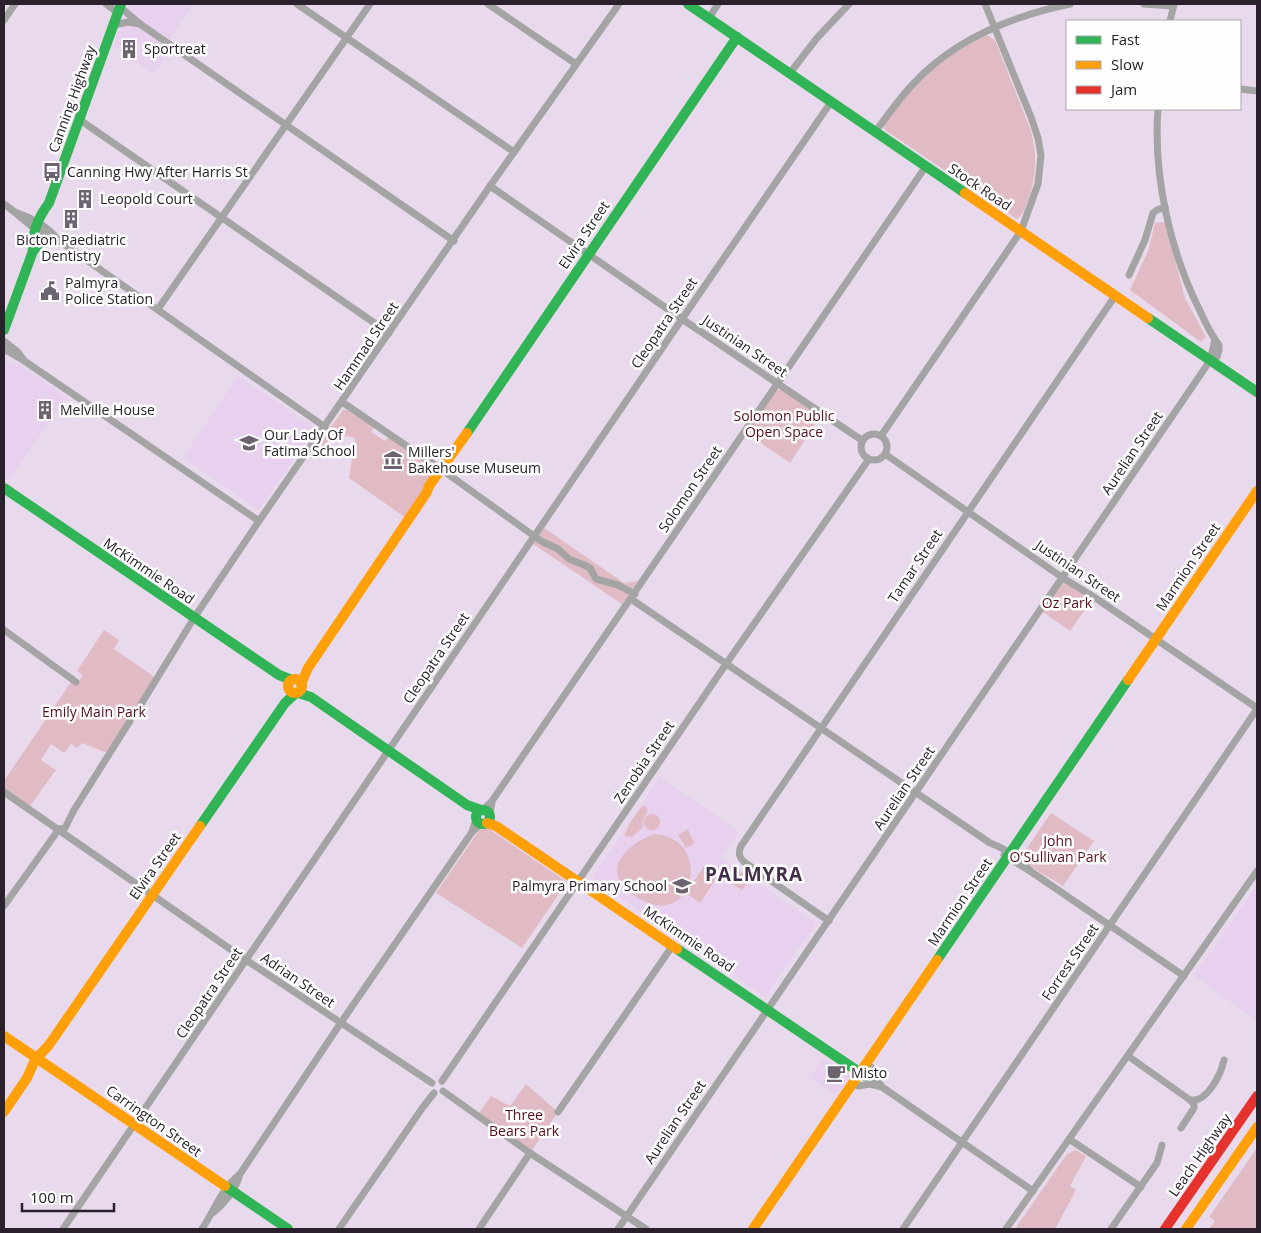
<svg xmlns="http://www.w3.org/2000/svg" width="1261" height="1233" font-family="'Open Sans',sans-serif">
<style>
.built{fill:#e7d1ee}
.green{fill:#e1bbc3}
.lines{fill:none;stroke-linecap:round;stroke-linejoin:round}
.street{stroke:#a3a4a3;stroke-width:7}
.fast{stroke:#30b455;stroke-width:10}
.slow{stroke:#ff9f0a;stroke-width:10}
.jam{stroke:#e5322d;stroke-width:10}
.labels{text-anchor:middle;stroke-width:5;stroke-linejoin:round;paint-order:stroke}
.poi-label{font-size:14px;fill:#2a212d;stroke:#fefefe;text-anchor:start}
.street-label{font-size:14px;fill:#2a212d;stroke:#fefefe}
.park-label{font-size:14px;fill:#560e19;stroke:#fefefe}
.district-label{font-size:19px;font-weight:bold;letter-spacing:1px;fill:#432f49;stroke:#fefefe}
</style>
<rect width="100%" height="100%" fill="#e8daec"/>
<g class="built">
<polygon points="129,4 194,4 165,45 171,49 154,74 113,46"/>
<polygon points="4,358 12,363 14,361 66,397 9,480 4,476"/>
<polygon points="238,376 315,428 259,510 183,458"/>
<polygon points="660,777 739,831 721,858 816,923 765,997 592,878"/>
<polygon points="1257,885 1257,1021 1194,976"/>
<polygon points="823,1059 849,1076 849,1078 837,1096 810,1077"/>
</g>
<g class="green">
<path d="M 987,35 L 995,40 L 1031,131 C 1037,155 1037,176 1028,200 C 1025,208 1023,215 1017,219 L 885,130 L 883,125 C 892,114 900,102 910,92 C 931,68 958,49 987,35 Z"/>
<polygon points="1165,222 1185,298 1206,337 1201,342 1130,290 1148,251 1155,223"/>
<polygon points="777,390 783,390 821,415 790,463 746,433"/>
<polygon points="343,410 347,410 374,427 371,432 385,441 389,436 435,469 435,473 406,518 349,478 355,438 334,433 322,451 317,446"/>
<polygon points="544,528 624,583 638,581 622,604 533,544"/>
<polygon points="1063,578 1094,597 1070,631 1040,610"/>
<polygon points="104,630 119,640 114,649 156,678 107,753 82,743 77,748 71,744 64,753 51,744 41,760 56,770 30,806 4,788 4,781 71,682 76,686 83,675 77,671"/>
<polygon points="642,806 645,806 648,810 644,817 642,828 632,837 624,836 631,821"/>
<path d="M 1051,813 L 1094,841 L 1063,886 C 1050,877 1028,869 1023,854 Z"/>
<circle cx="652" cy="822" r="8"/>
<polygon points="486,827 567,882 522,948 436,893 480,829 482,830"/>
<polygon points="688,829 694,844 686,848 678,835"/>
<path d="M 654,834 C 717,838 692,939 632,894 C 599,869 628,844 654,834 Z"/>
<polygon points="704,866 718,876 700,903 686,893"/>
<polygon points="737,869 747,876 744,881 747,883 742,890 729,882"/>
<polygon points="526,1084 558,1112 530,1153 477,1116 491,1096 510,1106"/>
<polygon points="1257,1148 1257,1229 1209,1229 1215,1221 1209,1217"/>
<polygon points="1076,1150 1086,1156 1070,1186 1076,1190 1055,1229 1015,1229 1067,1154"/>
</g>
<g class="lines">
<g class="street">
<polyline points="106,4 118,13"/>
<polyline points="297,4 514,152"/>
<polyline points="488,4 576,64"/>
<polyline points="1144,4 1173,6"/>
<polyline points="120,7 140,24 454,241"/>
<polyline points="709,18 718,4"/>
<polyline points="4,20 15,4"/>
<polyline points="1170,21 1174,4"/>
<polyline points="114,25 128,22 140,24"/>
<polyline points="790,73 817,38 849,4"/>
<polyline points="1240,89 1257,91"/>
<path d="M 1158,109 C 1153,176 1170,251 1200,311 C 1205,322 1211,335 1219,345 L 1219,350 L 1217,357 L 1210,360"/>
<polyline points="80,120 389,333"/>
<path d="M 875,132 C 887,116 899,99 913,84 C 954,40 1012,16 1070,4"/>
<polyline points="490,186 682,319 863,441"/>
<path d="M 4,204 C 20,215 35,233 55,239"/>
<path d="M 15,212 C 30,217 49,227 58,240 L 325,427"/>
<polyline points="1129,275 1145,240 1153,213 1157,210 1165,207"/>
<polyline points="158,309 370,4"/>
<polyline points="4,341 18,352 23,359"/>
<polyline points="4,349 23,360 259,521"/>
<polyline points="342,402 445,472 541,541 558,549 569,559 584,565 590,568 596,579 618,585 635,594"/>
<circle cx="874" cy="447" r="13"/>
<polyline points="881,436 1021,231 1038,184 1041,155 1038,138 1031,117 985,4"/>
<polyline points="885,454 1063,578 1094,597 1257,708"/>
<path d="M 631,599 L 990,843 C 1007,849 1021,860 1033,873"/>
<polyline points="4,630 76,682"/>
<polyline points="140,706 194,618 259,521 490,186 619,4"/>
<polyline points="4,792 246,960 432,1083"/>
<polyline points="483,810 492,801 926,166"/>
<polyline points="490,814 492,802"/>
<polyline points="472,832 476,819"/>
<polyline points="1004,855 1033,873 1184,976"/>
<polyline points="4,906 59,829 65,828 74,810 130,721"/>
<path d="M 829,921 L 744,862 C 739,857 738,853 741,846 L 1115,296"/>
<path d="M 1128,1056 L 1190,1100 C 1207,1103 1221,1074 1224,1060"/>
<polyline points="871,1067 875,1079 881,1085"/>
<polyline points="442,1081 726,664 869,459"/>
<polyline points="858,1086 870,1084 882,1087 1033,1191"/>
<polyline points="443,1091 530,1153 646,1229"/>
<polyline points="558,1112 673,945"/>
<polyline points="1181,1128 1194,1108 1194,1104 1190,1100"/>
<polyline points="1069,1139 1141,1187"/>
<path d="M 214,1212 C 224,1204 236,1189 239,1177"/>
<polyline points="63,1229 682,319 831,102"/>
<path d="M 202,1229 C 214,1211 222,1188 240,1174 L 340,1024 L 472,832 L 481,824"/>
<polyline points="339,1229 423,1107 434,1093"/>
<polyline points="479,1229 530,1153"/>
<polyline points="618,1229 1205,368 1210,360 1215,340"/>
<polyline points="903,1229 1257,709"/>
<polyline points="1006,1229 1257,871"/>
<polyline points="1111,1229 1157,1163 1162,1145"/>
</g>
<g class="fast">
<polyline points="688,4 965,193"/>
<path d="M 33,251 C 31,234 39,216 49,203 L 121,4"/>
<polyline points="1148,318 1257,392"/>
<polyline points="4,330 33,251 38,245"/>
<polyline points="467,433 737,37"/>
<polyline points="4,488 279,675 292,680"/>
<polyline points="298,693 311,697 467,805 481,810"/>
<circle cx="483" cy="817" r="7"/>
<polyline points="200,826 285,703 296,693"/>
<polyline points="677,949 865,1076"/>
<polyline points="937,960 1128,680"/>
<polyline points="225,1186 288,1229"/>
</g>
<g class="slow">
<polyline points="965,193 1148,318"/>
<circle cx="295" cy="686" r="7"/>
<polyline points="1128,680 1257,491"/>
<polyline points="301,684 308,668 427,492 429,486 467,433"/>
<polyline points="487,823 496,826 677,949"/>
<polyline points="4,1036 225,1186"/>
<polyline points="4,1112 27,1078 35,1060 49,1045 200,826"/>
<polyline points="753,1229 937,960"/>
<polyline points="1186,1229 1257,1127"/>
</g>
<polyline class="jam" points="1165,1229 1257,1096"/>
</g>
<defs>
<g id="building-bare" transform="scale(1.5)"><path d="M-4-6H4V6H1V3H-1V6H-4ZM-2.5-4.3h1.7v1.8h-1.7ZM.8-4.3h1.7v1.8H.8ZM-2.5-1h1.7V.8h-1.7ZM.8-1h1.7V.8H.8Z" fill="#6c6270" stroke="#fefefe" stroke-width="2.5" paint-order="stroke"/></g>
<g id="bus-bare" transform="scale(1.5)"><path d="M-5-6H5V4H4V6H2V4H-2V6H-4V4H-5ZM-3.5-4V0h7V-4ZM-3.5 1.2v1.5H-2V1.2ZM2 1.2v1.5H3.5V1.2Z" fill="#6c6270" stroke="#fefefe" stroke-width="2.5" paint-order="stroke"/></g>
<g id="civic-bare" transform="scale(1.5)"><path d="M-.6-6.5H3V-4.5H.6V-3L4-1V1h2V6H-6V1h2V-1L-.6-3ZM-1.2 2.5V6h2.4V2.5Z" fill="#6c6270" stroke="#fefefe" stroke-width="2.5" paint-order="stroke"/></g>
<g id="school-bare" transform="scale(1.5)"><path d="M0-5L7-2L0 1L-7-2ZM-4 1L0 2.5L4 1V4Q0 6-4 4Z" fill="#6c6270" stroke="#fefefe" stroke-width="2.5" paint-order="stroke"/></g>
<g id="museum-bare" transform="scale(1.5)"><path d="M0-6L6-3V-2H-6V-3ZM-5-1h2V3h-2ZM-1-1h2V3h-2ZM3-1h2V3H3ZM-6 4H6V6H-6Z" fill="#6c6270" stroke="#fefefe" stroke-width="2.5" paint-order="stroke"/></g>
<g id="cafe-bare" transform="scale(1.5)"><path d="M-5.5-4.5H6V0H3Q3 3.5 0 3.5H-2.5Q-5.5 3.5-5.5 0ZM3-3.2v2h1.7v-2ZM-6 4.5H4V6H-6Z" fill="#6c6270" stroke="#fefefe" stroke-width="2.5" paint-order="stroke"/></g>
</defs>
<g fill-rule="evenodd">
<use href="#building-bare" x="129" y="49"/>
<use href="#bus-bare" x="52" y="172"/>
<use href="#building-bare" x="85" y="199"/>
<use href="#building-bare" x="71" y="219"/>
<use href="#civic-bare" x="50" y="291"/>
<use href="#building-bare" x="45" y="410"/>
<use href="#school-bare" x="249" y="443"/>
<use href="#museum-bare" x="393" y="460"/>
<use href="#school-bare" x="682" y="886"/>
<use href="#cafe-bare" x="836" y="1073"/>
</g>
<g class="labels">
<g class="poi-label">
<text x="144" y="54">Sportreat</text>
<text x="67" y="177">Canning Hwy After Harris St</text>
<text x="100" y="204">Leopold Court</text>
<text x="71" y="245" text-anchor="middle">Bicton Paediatric<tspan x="71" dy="16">Dentistry</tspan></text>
<text x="65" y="288">Palmyra<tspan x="65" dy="16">Police Station</tspan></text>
<text x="60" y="415">Melville House</text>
<text x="264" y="440">Our Lady Of<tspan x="264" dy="16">Fatima School</tspan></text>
<text x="408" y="457">Millers'<tspan x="408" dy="16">Bakehouse Museum</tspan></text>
<text x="667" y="891" text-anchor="end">Palmyra Primary School</text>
<text x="851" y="1078">Misto</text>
</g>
<g class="street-label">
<text transform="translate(72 99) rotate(-70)" y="5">Canning Highway</text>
<text transform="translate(980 187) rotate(34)" y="5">Stock Road</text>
<text transform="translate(584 235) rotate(-56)" y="5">Elvira Street</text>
<text transform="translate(664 323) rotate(-56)" y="5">Cleopatra Street</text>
<text transform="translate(366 346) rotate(-56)" y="5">Hammad Street</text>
<text transform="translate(745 346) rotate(34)" y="5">Justinian Street</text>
<text transform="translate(1132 453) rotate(-56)" y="5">Aurelian Street</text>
<text transform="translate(690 489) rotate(-56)" y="5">Solomon Street</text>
<text transform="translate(915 566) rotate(-56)" y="5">Tamar Street</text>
<text transform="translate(1188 567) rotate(-56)" y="5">Marmion Street</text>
<text transform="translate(149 571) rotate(34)" y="5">McKimmie Road</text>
<text transform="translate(1078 571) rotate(34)" y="5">Justinian Street</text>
<text transform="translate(436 658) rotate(-56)" y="5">Cleopatra Street</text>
<text transform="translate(644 762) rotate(-56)" y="5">Zenobia Street</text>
<text transform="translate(904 788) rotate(-56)" y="5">Aurelian Street</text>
<text transform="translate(155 866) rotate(-55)" y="5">Elvira Street</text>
<text transform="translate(960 902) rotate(-56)" y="5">Marmion Street</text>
<text transform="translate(689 939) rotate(34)" y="5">McKimmie Road</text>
<text transform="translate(1070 962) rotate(-56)" y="5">Forrest Street</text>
<text transform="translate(298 980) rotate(34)" y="5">Adrian Street</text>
<text transform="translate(209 993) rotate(-56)" y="5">Cleopatra Street</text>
<text transform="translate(154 1121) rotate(35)" y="5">Carrington Street</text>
<text transform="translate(675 1122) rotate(-56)" y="5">Aurelian Street</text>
<text transform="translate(1200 1155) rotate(-55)" y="5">Leach Highway</text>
</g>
<g class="park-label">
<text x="784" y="421">Solomon Public<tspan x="784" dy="16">Open Space</tspan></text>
<text x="1067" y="608">Oz Park</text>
<text x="94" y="717">Emily Main Park</text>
<text x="1058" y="846">John<tspan x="1058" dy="16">O'Sullivan Park</tspan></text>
<text x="524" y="1120">Three<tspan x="524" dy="16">Bears Park</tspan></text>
</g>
<g class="district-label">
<text x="754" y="881">PALMYRA</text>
</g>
</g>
<rect width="1261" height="1233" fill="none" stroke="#2a212d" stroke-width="10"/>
<rect x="1066" y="20" width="175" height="90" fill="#fefefe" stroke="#a9a6aa"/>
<rect x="1076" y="36" width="25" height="8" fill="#30b455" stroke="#a9a6aa"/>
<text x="1111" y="45" font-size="15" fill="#2a212d">Fast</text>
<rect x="1076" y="61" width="25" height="8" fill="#ff9f0a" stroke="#a9a6aa"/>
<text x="1111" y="70" font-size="15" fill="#2a212d">Slow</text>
<rect x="1076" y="86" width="25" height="8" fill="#e5322d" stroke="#a9a6aa"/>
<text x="1111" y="95" font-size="15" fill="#2a212d">Jam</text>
<path d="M22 1203v8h92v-8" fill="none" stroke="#2a212d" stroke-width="2.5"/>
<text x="30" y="1203" font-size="15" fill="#2a212d" stroke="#fefefe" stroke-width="4" paint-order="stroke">100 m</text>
</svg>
